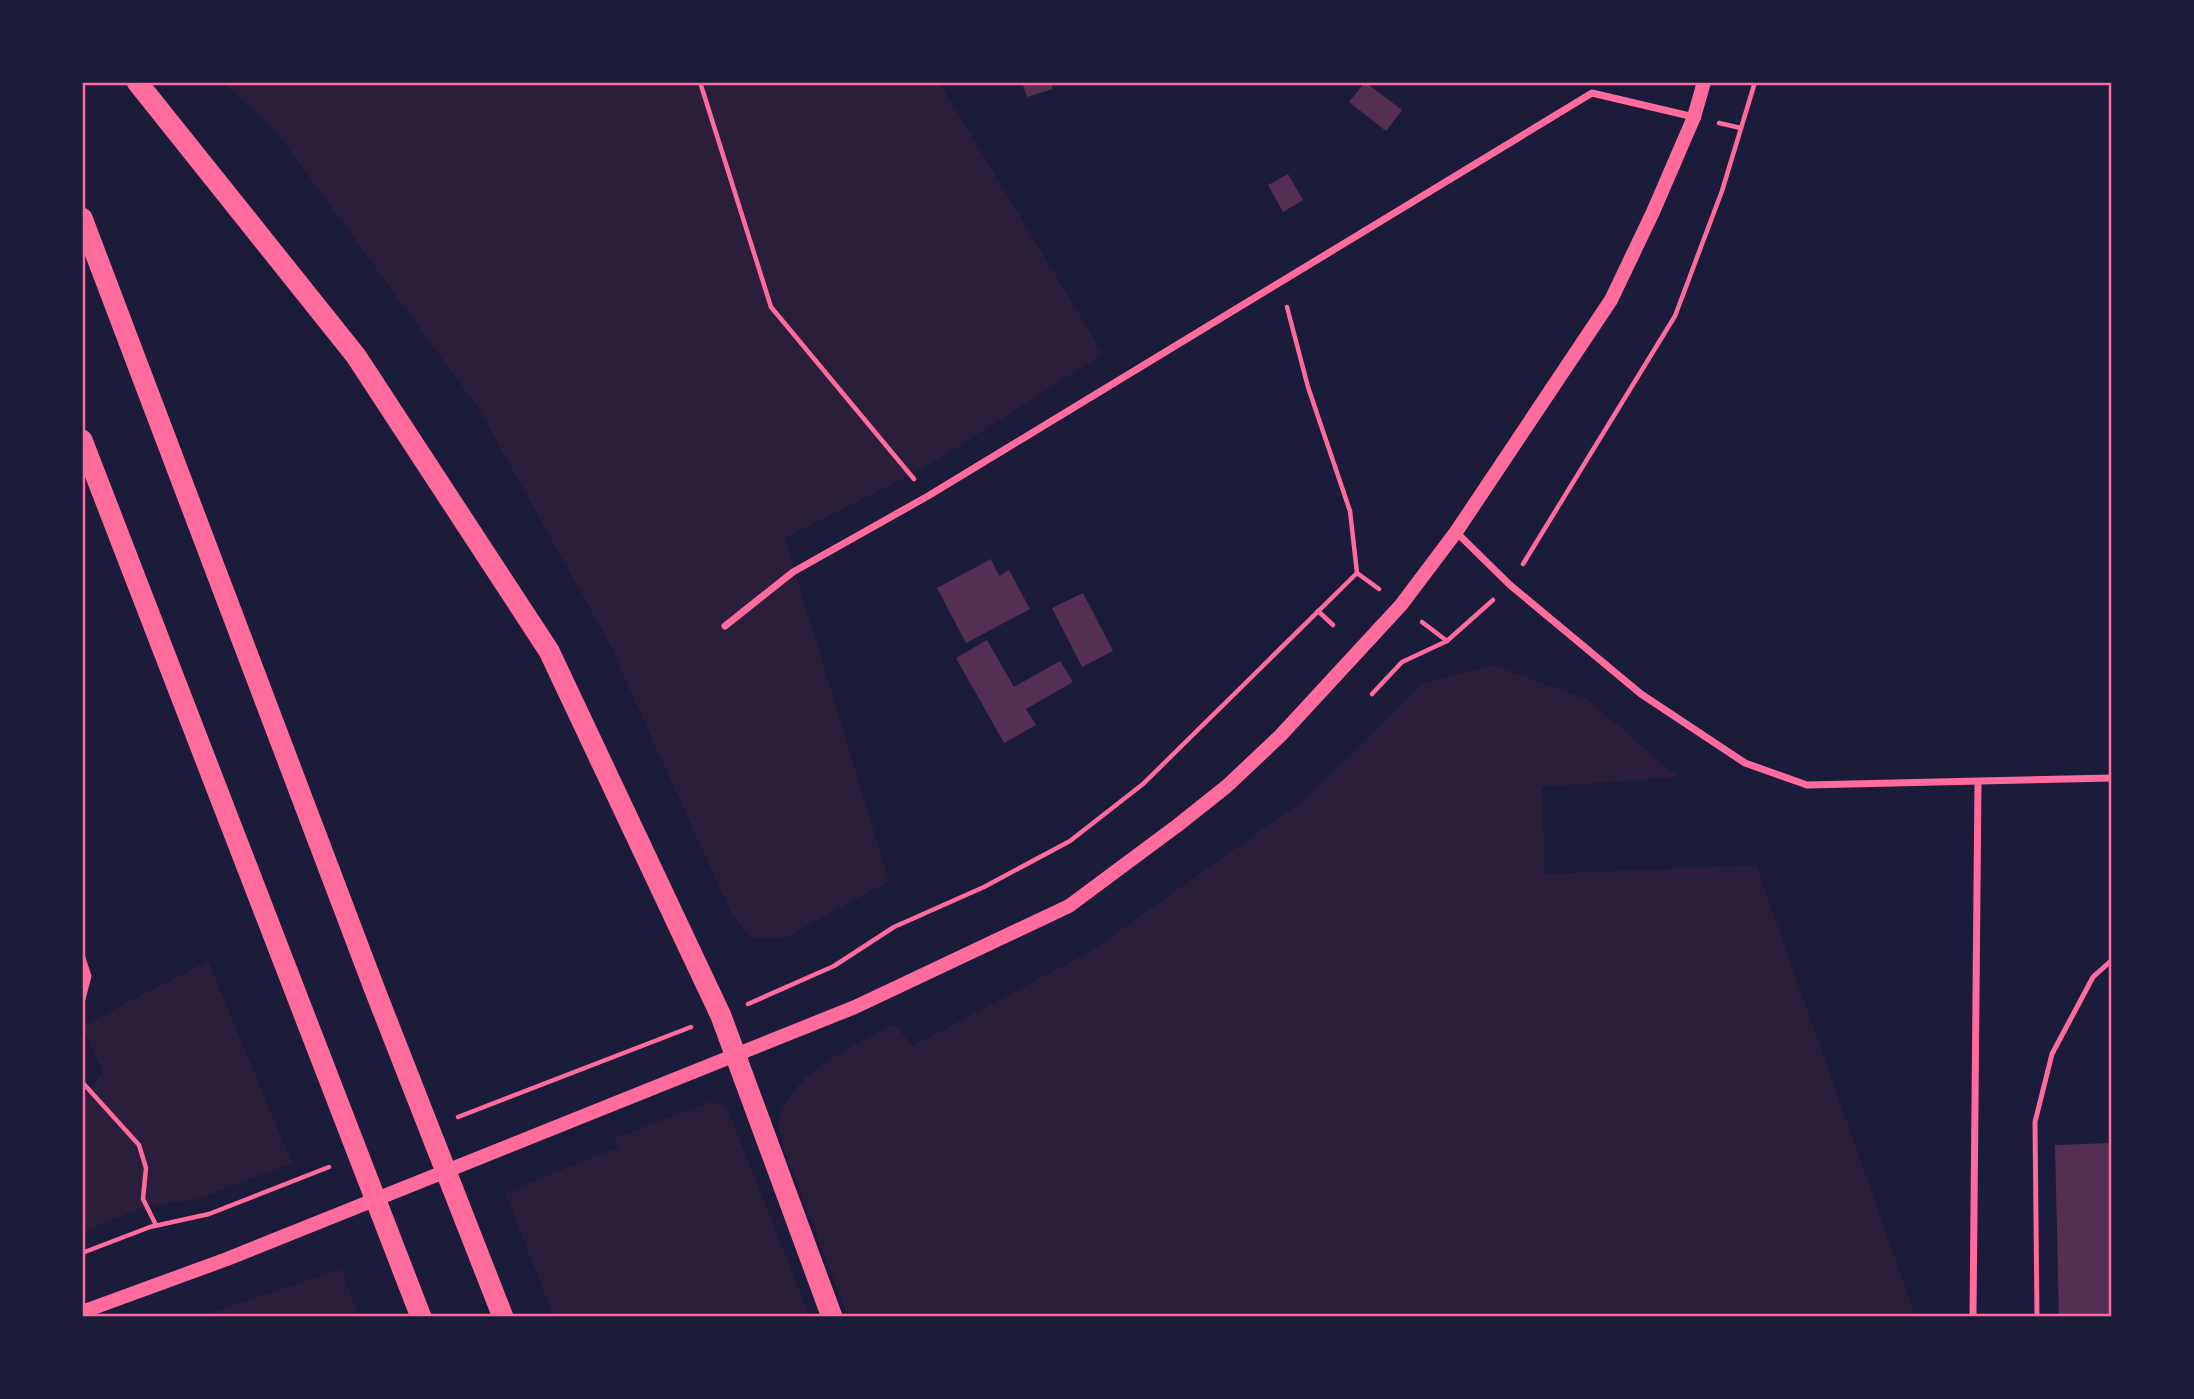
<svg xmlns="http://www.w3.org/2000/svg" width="2194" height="1399" font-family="Rubik,sans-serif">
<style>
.green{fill:#2a1e3b}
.building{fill:#542f53}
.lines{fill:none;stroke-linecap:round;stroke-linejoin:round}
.path{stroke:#ff6b9d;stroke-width:4.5}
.service{stroke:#ff6b9d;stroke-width:5}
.minor{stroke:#ff6b9d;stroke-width:7}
.secondary{stroke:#ff6b9d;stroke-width:14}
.motorway{stroke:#ff6b9d;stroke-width:21}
.neatline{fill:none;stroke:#ff6b9d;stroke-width:2.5}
</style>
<rect width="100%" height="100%" fill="#1b1b3a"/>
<g class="green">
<polygon points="224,82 939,82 1103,354 931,464 785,538 889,881 785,938 751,938 730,911 607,639 478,408 280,137"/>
<path d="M 1492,665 L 1587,699 L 1678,777 L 1542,787 L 1545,874 L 1756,865 L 1916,1317 L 848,1317 L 784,1148 C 782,1140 777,1128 779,1121 C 790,1072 855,1045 894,1024 L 913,1046 L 1091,951 L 1301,802 L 1424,683 Z"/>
<polygon points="208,961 292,1163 198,1199 146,1206 82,1232 82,1097 103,1073 82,1026"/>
<polygon points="710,1102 726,1105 810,1317 554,1317 505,1193 618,1147 615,1138"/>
<polygon points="341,1269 359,1317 199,1317"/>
</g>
<g class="building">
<polygon points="1022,82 1051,82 1053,89 1027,97"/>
<polygon points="1365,82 1402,110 1386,131 1349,102"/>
<polygon points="1288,174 1303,200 1283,212 1268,185"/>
<polygon points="991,559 999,576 1009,570 1030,609 966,643 937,588"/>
<polygon points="1083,593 1113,651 1082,667 1052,608"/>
<polygon points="987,640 1014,687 1060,661 1073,682 1026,709 1036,725 1004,743 956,658"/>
<polygon points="2112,1143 2112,1317 2059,1317 2055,1145"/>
</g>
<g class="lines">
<g class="path">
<polyline points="700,82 771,307 914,479"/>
<polyline points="1719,123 1741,128"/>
<polyline points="1287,307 1308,387 1350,511 1357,573"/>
<polyline points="1523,564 1675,316 1722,191 1755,82"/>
<polyline points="1318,611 1333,625"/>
<polyline points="1422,622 1447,641 1493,600"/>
<polyline points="1372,694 1402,662 1447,641"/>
<polyline points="748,1004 834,966 894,927 984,887 1070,841 1143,784 1357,573 1379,589"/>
<polyline points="82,1082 139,1145 146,1168 143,1199 156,1225"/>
<polyline points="458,1117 691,1027"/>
<polyline points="82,1253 150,1227 209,1214 329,1167"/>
</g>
<polyline class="service" points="2037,1317 2035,1122 2052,1054 2093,977 2112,960"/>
<g class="minor">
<polyline points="1456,532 1510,585 1641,694 1745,763 1807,785 2112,778"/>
<polyline points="725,626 793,572 928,496 1592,93 1694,117"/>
<polyline points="82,958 88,976 82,999"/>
<polyline points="1973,1317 1978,782"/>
</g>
<polyline class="secondary" points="82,1312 227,1259 855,1007 1069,906 1178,825 1227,786 1280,736 1401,605 1456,532 1611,300 1653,212 1694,117 1704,82"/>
<g class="motorway">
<polyline points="137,82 356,356 549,651 721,1016 832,1317"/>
<polyline points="82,218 376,993 503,1317"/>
<polyline points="82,440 421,1317"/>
</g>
</g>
<rect width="2194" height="1399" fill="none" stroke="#1b1b3a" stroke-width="168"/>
<rect x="84" y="84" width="2026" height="1231" class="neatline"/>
</svg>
